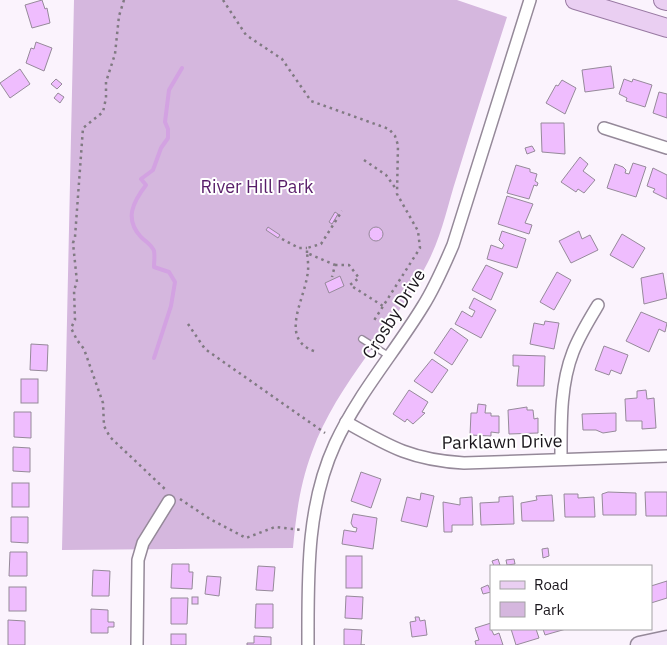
<svg xmlns="http://www.w3.org/2000/svg" width="667" height="645" font-family="'IBM Plex Sans',sans-serif">
<style>
.green{fill:#d5b7de}
.lines{fill:none;stroke-linecap:round;stroke-linejoin:round}
.stream{stroke:#d3a2e2;stroke-width:4}
.building{fill:#efbdfe;stroke:#968a9a}
.lane-casing{stroke:#958999;stroke-width:8}
.street-casing{stroke:#958999;stroke-width:14}
.secondary-casing{stroke:#958999;stroke-width:19}
.primary-casing{stroke:#9879a2;stroke-width:20}
.path{stroke:#807a82;stroke-width:2.5;stroke-dasharray:2.5 4;stroke-linecap:butt}
.lane{stroke:#fff;stroke-width:5.5}
.street{stroke:#fff;stroke-width:11}
.secondary{stroke:#f4e7f9;stroke-width:16}
.primary{stroke:#eacff2;stroke-width:18}
.labels{text-anchor:middle;stroke-width:4;stroke-linejoin:round;paint-order:stroke}
.park-label{font-size:18px;fill:#581d69;stroke:#fff}
.street-label{font-size:18px;fill:#1a161c;stroke:#fff}
</style>
<rect width="100%" height="100%" fill="#fbf3fd"/>
<path class="green" d="M 74,0 L 457,0 L 507,17 C 490,70 473,123 457,176 C 447,207 443,232 428,262 C 395,328 337,382 312,452 C 300,484 296,515 293,548 L 62,550 Z"/>
<g class="lines">
<path class="stream" d="M 154,358 L 171,306 L 175,282 L 169,272 L 154,267 C 154,262 155,256 154,251 C 152,245 145,241 141,237 C 124,219 133,202 146,185 L 141,179 L 153,170 L 161,148 L 168,138 L 168,129 L 165,122 L 169,90 L 182,68"/>
</g>
<g class="building">
<polygon points="42,0 45,9 47,8 50,23 32,28 25,5"/>
<polygon points="36,42 52,48 44,71 26,63 31,48 34,49"/>
<polygon points="611,66 614,88 585,92 582,70"/>
<polygon points="20,69 30,84 10,98 0,83"/>
<polygon points="56,79 62,84 57,89 51,84"/>
<polygon points="624,79 632,82 633,79 652,85 645,107 626,101 627,98 619,94"/>
<polygon points="562,80 576,88 565,114 546,103 556,85 558,86"/>
<polygon points="659,92 667,94 667,118 653,113"/>
<polygon points="58,93 64,97 60,103 54,98"/>
<polygon points="541,123 564,123 565,154 542,152"/>
<polygon points="532,146 535,151 527,154 525,148"/>
<polygon points="580,157 588,164 583,171 595,180 584,193 578,189 576,192 561,182"/>
<polygon points="633,163 646,167 636,197 607,188 615,164 623,167 626,170 625,173 629,174"/>
<polygon points="516,165 530,169 530,172 537,174 535,181 538,183 537,186 534,185 529,199 507,193"/>
<polygon points="653,168 667,175 667,199 653,192 655,189 647,186"/>
<polygon points="507,196 533,204 525,223 532,225 529,234 498,224"/>
<polygon points="335,212 338,214 332,224 329,222"/>
<polygon points="268,227 280,235 278,238 266,230"/>
<circle cx="376" cy="234" r="7"/>
<polygon points="502,231 526,239 517,268 487,259 491,245 502,249 504,245 499,240"/>
<polygon points="579,231 582,239 590,235 598,250 571,263 559,241"/>
<polygon points="622,234 645,248 633,268 610,255"/>
<polygon points="486,265 503,273 491,300 472,290"/>
<polygon points="557,272 571,280 554,310 540,302"/>
<polygon points="663,273 667,298 644,304 641,278"/>
<polygon points="340,276 344,286 329,293 325,283"/>
<polygon points="474,298 496,310 481,338 455,324 462,311 472,317 475,311 469,308"/>
<polygon points="641,312 667,323 665,332 659,329 649,352 626,341"/>
<polygon points="545,321 559,323 554,349 530,344 534,323 544,325"/>
<polygon points="451,328 468,340 452,365 434,353"/>
<polygon points="31,344 48,345 47,371 30,370"/>
<polygon points="604,346 628,355 621,374 611,370 609,375 595,370"/>
<polygon points="513,355 545,356 544,386 517,386 519,366 513,366"/>
<polygon points="432,359 448,370 432,393 414,381"/>
<rect x="21" y="379" width="17" height="24"/>
<polygon points="409,390 428,402 422,412 425,413 413,424 407,419 405,422 393,414"/>
<polygon points="646,390 647,399 654,398 656,428 642,429 642,421 626,421 625,399 637,398 637,391"/>
<polygon points="478,404 486,405 485,413 491,413 491,416 499,416 499,433 491,432 491,436 470,435 471,413 477,413"/>
<polygon points="527,407 527,410 533,410 534,419 538,418 538,433 509,434 508,410"/>
<polygon points="14,412 31,412 31,438 14,437"/>
<polygon points="616,413 616,431 603,433 596,430 583,430 582,414"/>
<polygon points="13,447 30,448 30,472 13,471"/>
<polygon points="361,472 381,479 371,508 351,501"/>
<rect x="12" y="483" width="17" height="24"/>
<polygon points="608,492 636,493 636,515 603,515 602,494"/>
<polygon points="645,492 667,492 667,516 646,516"/>
<polygon points="421,493 434,496 427,527 401,521 407,497 420,500"/>
<polygon points="564,494 578,494 578,498 594,497 595,517 565,517"/>
<polygon points="552,495 554,521 522,521 521,503 537,500 536,496"/>
<polygon points="513,496 514,524 481,525 480,503 499,502 499,497"/>
<polygon points="472,497 473,525 452,525 452,532 444,532 443,502 460,505 460,498"/>
<polygon points="353,514 377,518 373,549 342,544 344,530 356,532 357,528 353,527 351,523"/>
<polygon points="11,517 28,517 28,543 11,542"/>
<polygon points="548,548 549,556 543,558 542,549"/>
<polygon points="10,552 27,552 27,576 9,576"/>
<rect x="346" y="556" width="16" height="32"/>
<polygon points="498,559 500,565 494,566 492,561"/>
<polygon points="514,559 515,564 507,565 506,560"/>
<polygon points="172,564 189,564 189,572 193,572 192,589 171,588"/>
<polygon points="258,566 275,567 273,591 256,590"/>
<polygon points="93,570 110,571 109,596 92,596"/>
<polygon points="207,576 221,577 219,596 205,594"/>
<polygon points="667,581 667,598 651,603 651,586"/>
<polygon points="488,585 491,592 483,594 481,588"/>
<rect x="9" y="587" width="17" height="24"/>
<polygon points="346,596 363,597 362,619 345,618"/>
<rect x="192" y="597" width="6" height="7"/>
<polygon points="171,598 188,598 187,624 171,624"/>
<polygon points="256,604 273,604 273,628 255,628"/>
<polygon points="91,609 108,610 108,622 114,622 114,627 108,627 108,633 91,633"/>
<polygon points="415,617 419,617 420,621 425,620 427,635 412,637 410,622 416,621"/>
<polygon points="8,620 25,621 25,645 8,645"/>
<polygon points="491,623 491,629 494,635 499,633 503,645 476,645 475,641 479,640 475,628"/>
<polygon points="344,629 362,630 361,645 365,645 344,645"/>
<polygon points="511,629 536,629 539,638 516,645"/>
<polygon points="543,629 566,629 545,635"/>
<rect x="171" y="634" width="15" height="11"/>
<polygon points="254,636 271,637 271,645 247,645 247,643 254,643"/>
</g>
<g class="lines">
<g class="lane-casing">
<polyline id="lane" points="362,339 389,356"/>
</g>
<g class="street-casing">
<g id="street">
<polyline points="604,128 667,148"/>
<path d="M 346,422 C 390,447 412,460 464,463 L 667,456"/>
<path d="M 561,459 C 561,424 560,385 573,352 C 579,336 589,320 598,305"/>
<polyline points="137,645 138,560 143,543 169,501"/>
<path d="M 308,645 C 308,577 306,507 335,444 C 358,394 395,352 423,306 C 435,287 444,266 453,245 L 530,0"/>
</g>
</g>
<g class="secondary-casing">
<polyline id="secondary" points="639,645 667,639"/>
</g>
<g class="primary-casing">
<g id="primary">
<polyline points="575,0 667,28"/>
<polyline points="663,0 667,1"/>
</g>
</g>
<g class="path">
<polyline points="124,0 119,16 115,54 106,82 106,98 103,112 83,128 75,237 73,243 77,282 74,290 75,320 71,328 77,340 84,349 103,403 104,426 110,437 167,491"/>
<polyline points="223,0 246,35 282,59 311,101 389,129 395,136 398,145 397,194 418,231 420,248 373,322"/>
<polyline points="364,160 386,175 396,189"/>
<polyline points="282,239 299,248 307,248"/>
<polyline points="307,253 307,248 321,244 342,211"/>
<polyline points="335,265 349,265 359,278 350,285 383,306"/>
<polyline points="188,324 205,349 325,433"/>
<path d="M 314,351 C 280,339 303,302 307,277 C 309,269 308,261 307,253 L 335,265 L 332,277"/>
<polyline points="180,499 210,519 246,538 275,527 302,530"/>
</g>
<use href="#lane" class="lane"/>
<use href="#street" class="street"/>
<use href="#secondary" class="secondary"/>
<use href="#primary" class="primary"/>
</g>
<g class="labels">
<g class="park-label">
<text x="257" y="193">River Hill Park</text>
</g>
<g class="street-label">
<text transform="translate(394 314) rotate(-58)" y="6">Crosby Drive</text>
<text transform="translate(502 442) rotate(-1)" y="6">Parklawn Drive</text>
</g>
</g>
<rect x="490" y="565" width="162" height="65" fill="#ffffff" stroke="#a3a2a4"/>
<rect x="500" y="581" width="25" height="8" fill="#eacff2" stroke="#a3a2a4"/>
<text x="534" y="590" font-size="15" fill="#1a161c">Road</text>
<rect x="500" y="602" width="25" height="15" fill="#d5b7de" stroke="#a3a2a4"/>
<text x="534" y="615" font-size="15" fill="#1a161c">Park</text>
</svg>
